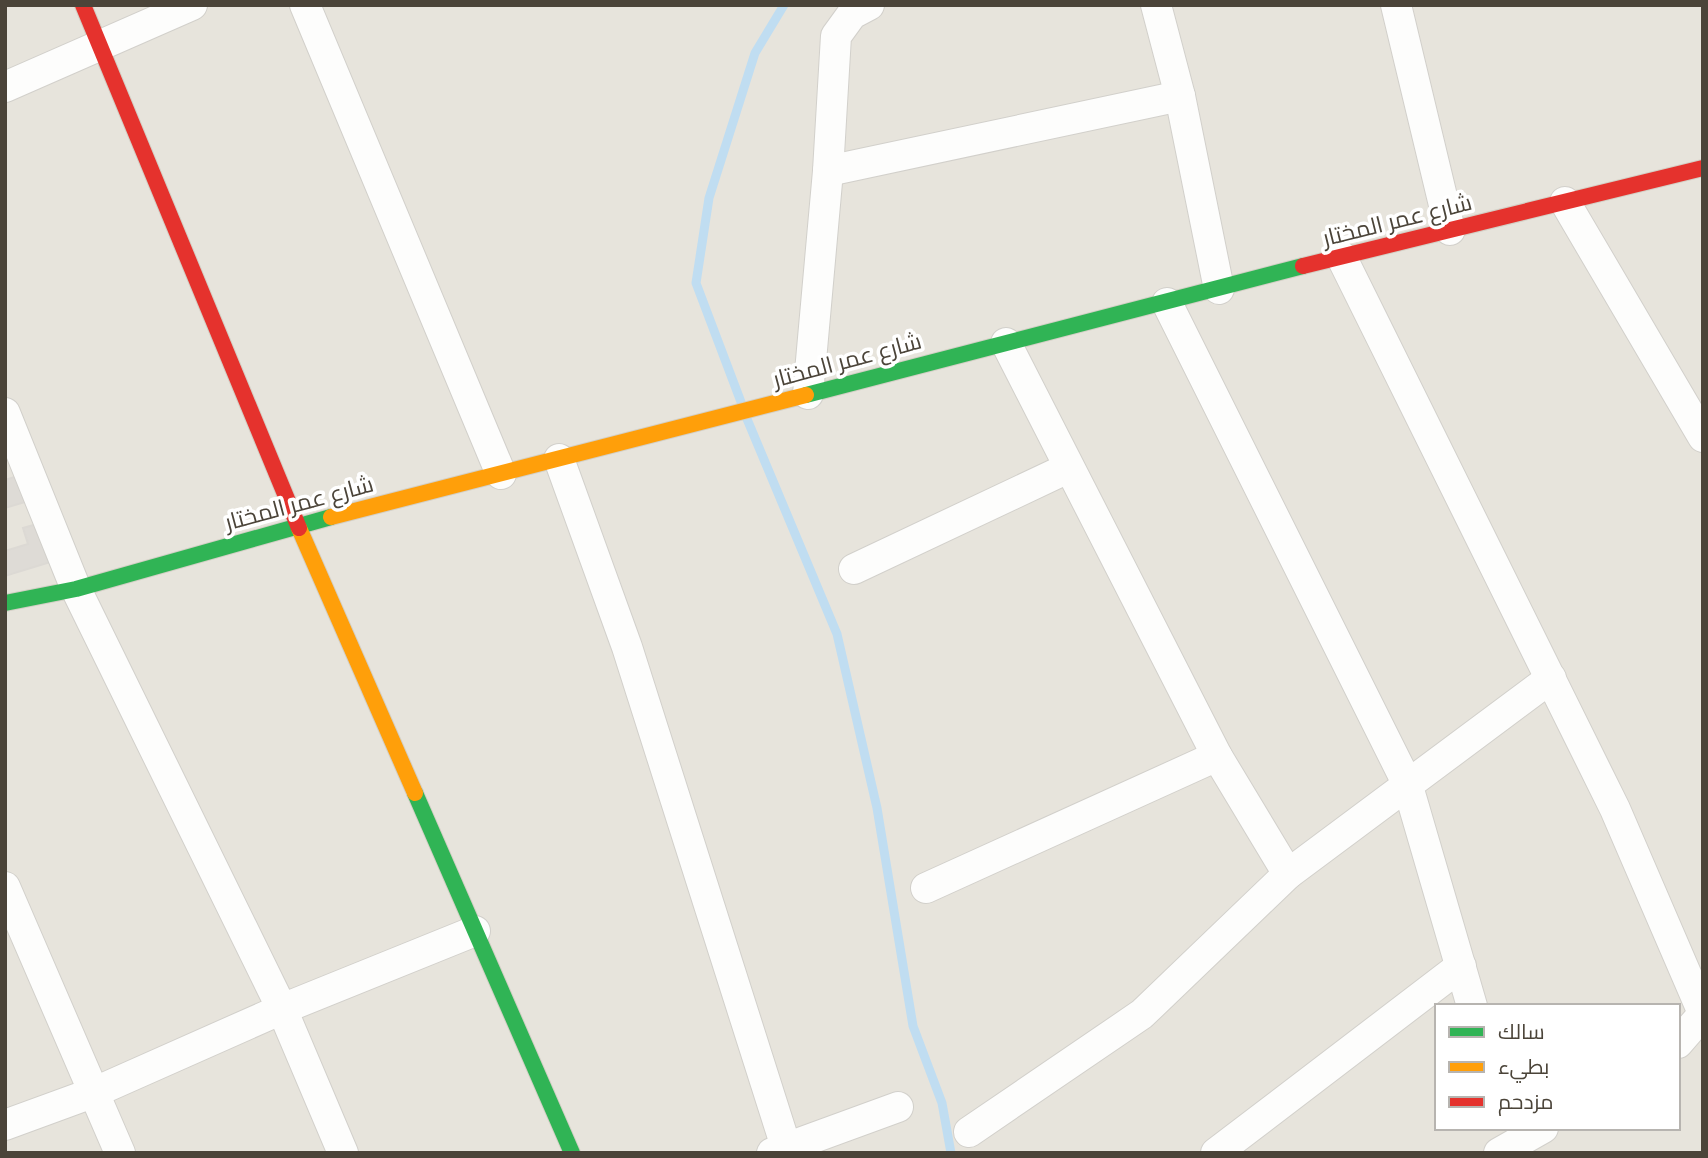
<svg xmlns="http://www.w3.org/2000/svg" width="1708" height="1158" font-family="Karla,Cairo,sans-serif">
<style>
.residential{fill:#e7e4dc;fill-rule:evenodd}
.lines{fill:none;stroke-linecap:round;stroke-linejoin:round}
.stream{stroke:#c0ddf1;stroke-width:9}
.building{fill:#dedbd6;stroke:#dcd9d4;stroke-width:2}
.street-casing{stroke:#d2d0cb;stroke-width:32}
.fast-casing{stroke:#d3cfc5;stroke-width:18}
.slow-casing{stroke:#d3cfc5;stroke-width:18}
.jam-casing{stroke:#d3cfc5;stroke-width:18}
.street{stroke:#fdfdfc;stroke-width:30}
.fast{stroke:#30b455;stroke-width:16}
.slow{stroke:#ff9f0a;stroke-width:16}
.jam{stroke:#e5322d;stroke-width:16}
.labels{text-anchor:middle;stroke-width:7;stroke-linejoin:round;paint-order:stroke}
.street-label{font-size:23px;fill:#4b4439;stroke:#fff}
</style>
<rect width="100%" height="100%" fill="#f4f2ee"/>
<path class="residential" d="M 5,5 L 1703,5 L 1703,1153 L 5,1153 ZM 1437,1006 L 1678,1006 L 1678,1128 L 1437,1128 Z"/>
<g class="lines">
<g class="stream">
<polyline points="741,402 696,283 709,198 755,53 784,5"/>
<polyline points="747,419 837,634 877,808 913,1026 942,1103 951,1153"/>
</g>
</g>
<g class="building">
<polygon points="27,473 35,499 5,508 5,480"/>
<polygon points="48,521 60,559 5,576 5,551 28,544 23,528"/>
</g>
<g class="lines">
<g class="street-casing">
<g id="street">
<polyline points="305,5 501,474"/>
<polyline points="1156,5 1180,96 1219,289"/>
<polyline points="1396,5 1450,230"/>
<polyline points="5,87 192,5"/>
<polyline points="828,171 1180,96"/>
<polyline points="1565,202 1703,437"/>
<polyline points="1341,256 1615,809 1703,1013"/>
<polyline points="1167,303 1407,783 1472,1006"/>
<polyline points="1006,343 1217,756 1288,874"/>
<polyline points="808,394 828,171 836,36 852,14 869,5"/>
<polyline points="5,413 76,589 282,1009 343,1153"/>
<polyline points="559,459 627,647 786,1147"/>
<polyline points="854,569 1068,468"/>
<polyline points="5,887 120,1153"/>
<polyline points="926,888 1217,756"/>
<polyline points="1678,1043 1703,1014"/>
<polyline points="5,1125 95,1092 282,1009 475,931"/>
<polyline points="969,1132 1142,1014 1288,874 1551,678"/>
<polyline points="772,1153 898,1107"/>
<polyline points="1216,1153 1461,966"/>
<polyline points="1499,1153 1543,1128"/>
</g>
</g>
<g class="fast-casing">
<g id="fast">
<polyline points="806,395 1303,266"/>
<polyline points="5,603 76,589 331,517"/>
<polyline points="415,793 572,1153"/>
</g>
</g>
<g class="slow-casing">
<g id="slow">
<polyline points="331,517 806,395"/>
<polyline points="299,528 415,793"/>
</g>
</g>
<g class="jam-casing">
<g id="jam">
<polyline points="83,5 299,528"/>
<polyline points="1303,266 1703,168"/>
</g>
</g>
<use href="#street" class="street"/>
<use href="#fast" class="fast"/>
<use href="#slow" class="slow"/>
<use href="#jam" class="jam"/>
</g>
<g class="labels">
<g class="street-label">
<text transform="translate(1397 220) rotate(-14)" y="8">شارع عمر المختار</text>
<text transform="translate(847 360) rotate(-15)" y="8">شارع عمر المختار</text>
<text transform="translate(299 503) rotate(-15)" y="8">شارع عمر المختار</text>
</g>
</g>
<rect width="1708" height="1158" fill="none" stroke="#4b4439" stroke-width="14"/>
<rect x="1435" y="1004" width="245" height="126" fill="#ffffff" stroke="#b7b4b0" stroke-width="2"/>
<rect x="1449" y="1027" width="35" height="10" fill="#30b455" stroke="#b7b4b0" stroke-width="2"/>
<text x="1498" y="1039" font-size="21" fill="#4b4439">سالك</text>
<rect x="1449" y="1062" width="35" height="10" fill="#ff9f0a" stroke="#b7b4b0" stroke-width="2"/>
<text x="1498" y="1074" font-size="21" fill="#4b4439">بطيء</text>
<rect x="1449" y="1097" width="35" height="10" fill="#e5322d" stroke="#b7b4b0" stroke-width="2"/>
<text x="1498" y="1109" font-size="21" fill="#4b4439">مزدحم</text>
</svg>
